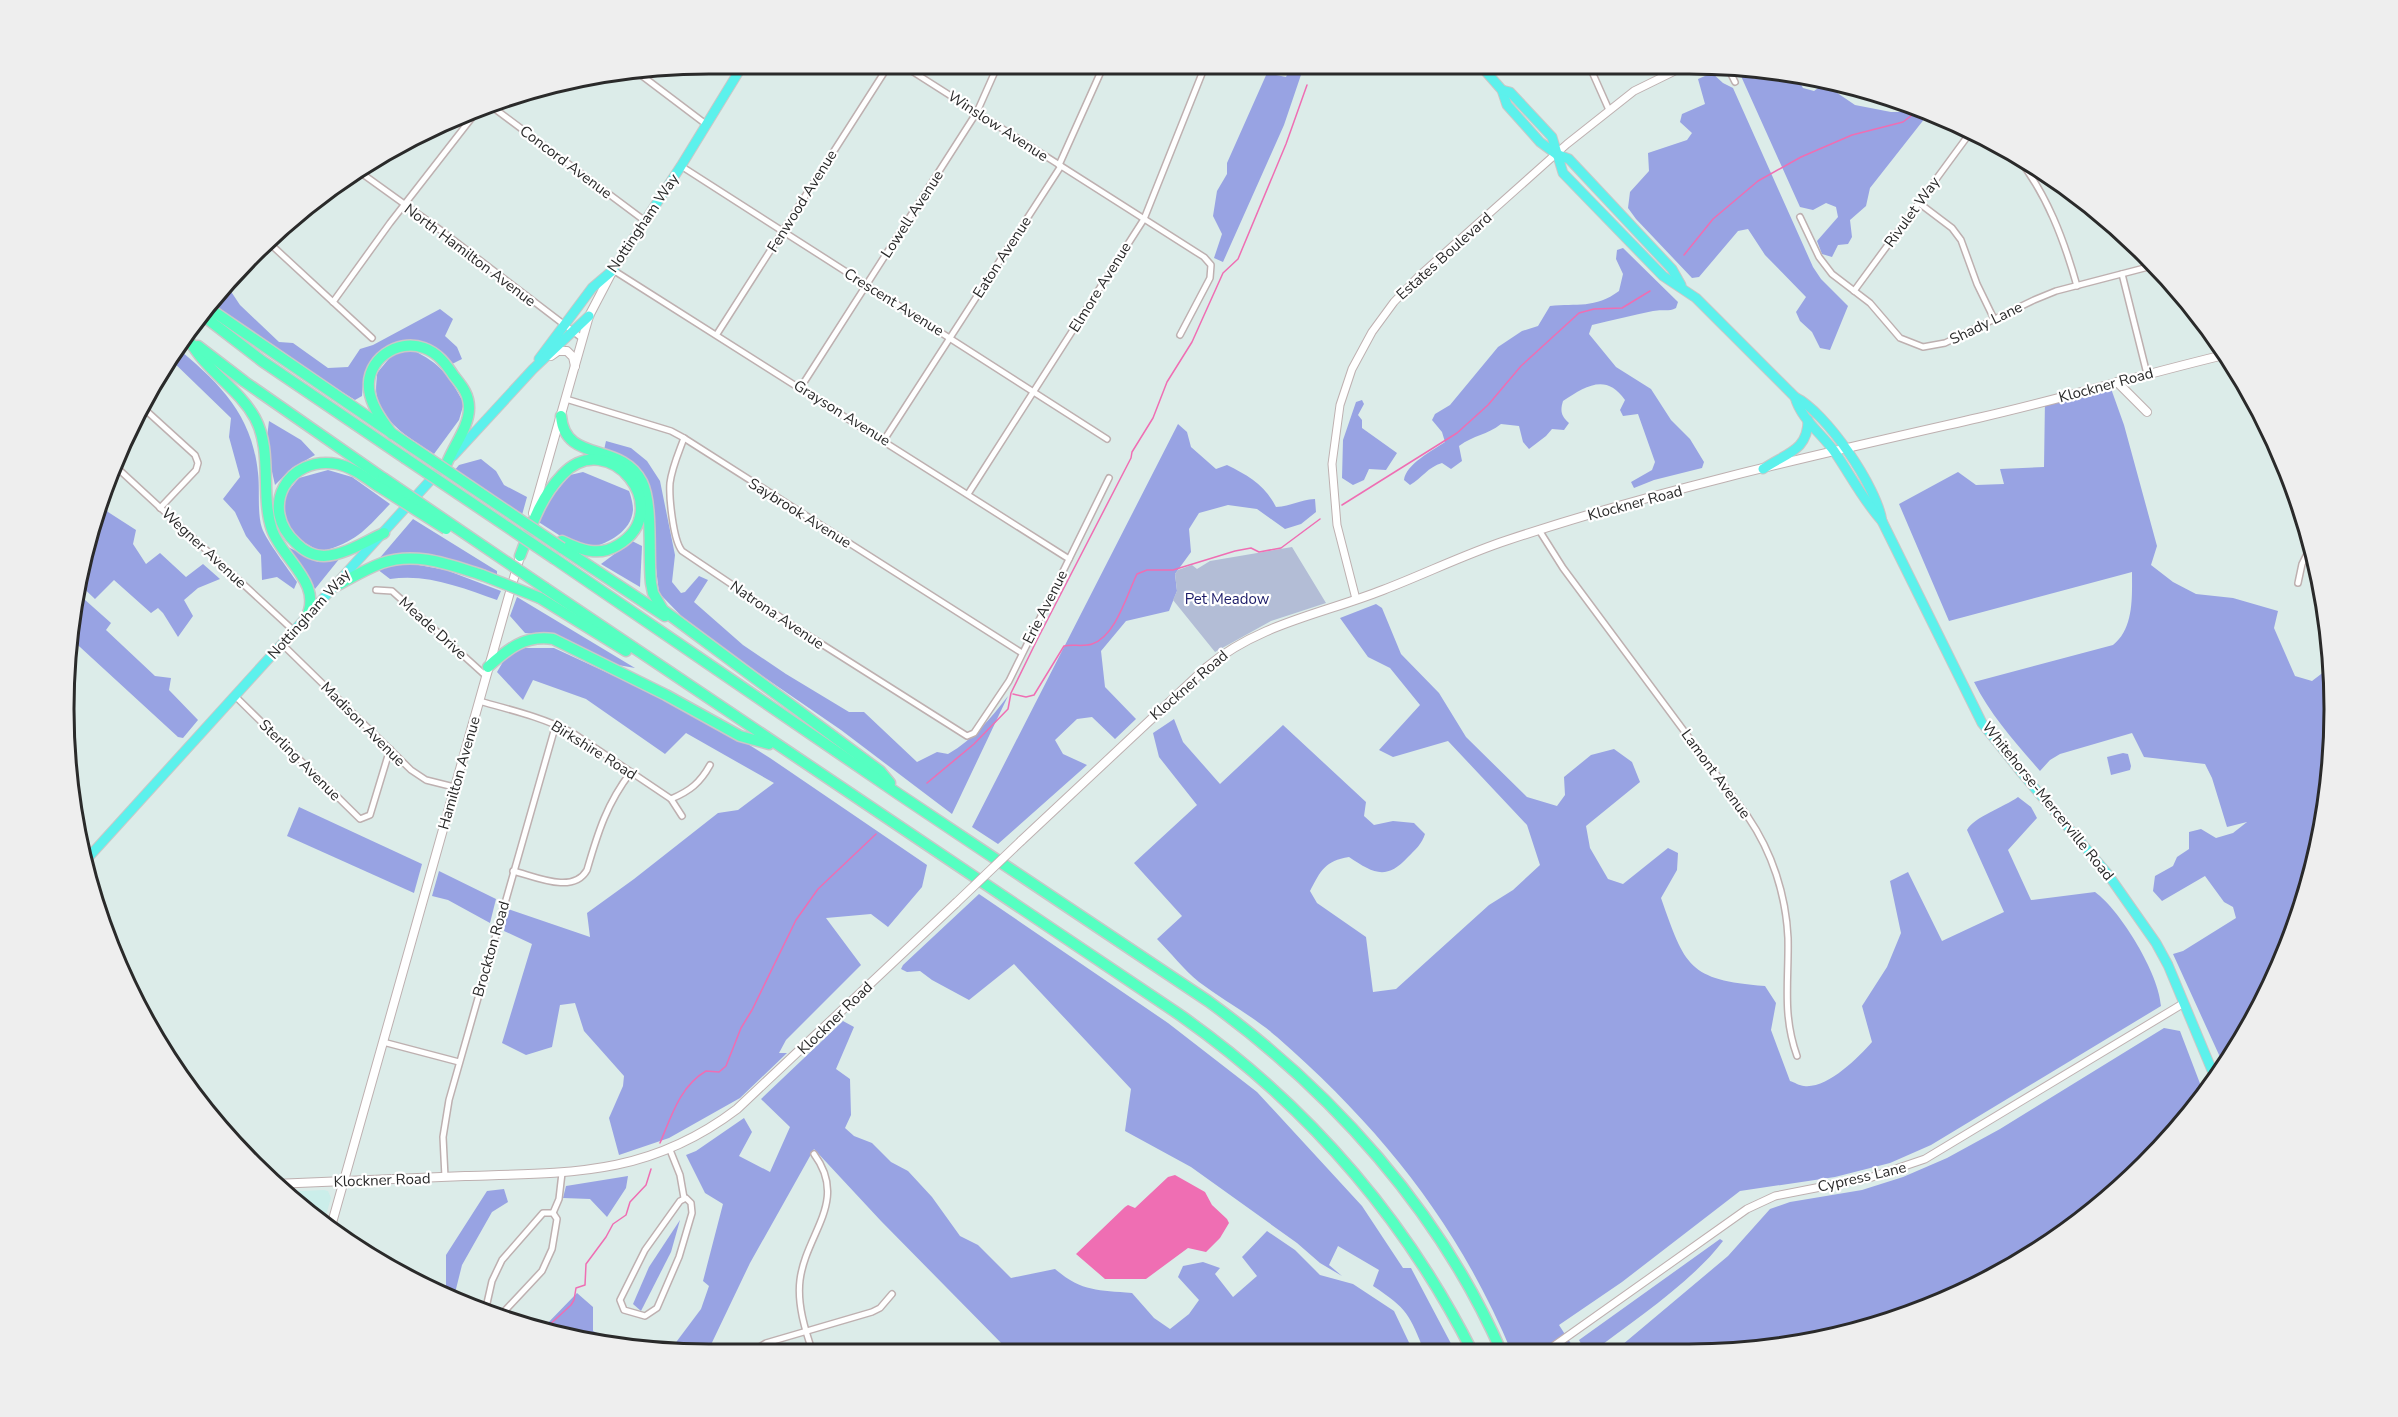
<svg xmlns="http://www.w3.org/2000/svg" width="2398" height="1417" font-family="'Nunito Sans',sans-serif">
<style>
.education{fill:#cbeeea}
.green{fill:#98a3e3}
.cemetery{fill:#b3bdd6}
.water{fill:#ef6eb3}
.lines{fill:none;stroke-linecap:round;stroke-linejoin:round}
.stream{stroke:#ef6eb3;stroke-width:1.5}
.minor-casing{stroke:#beb0b0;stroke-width:8}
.tertiary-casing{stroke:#beb0b0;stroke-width:9}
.secondary-casing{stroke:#beb0b0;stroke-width:10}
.primary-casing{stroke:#c8c8c8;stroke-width:11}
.motorway-casing{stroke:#c8c8c8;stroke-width:13}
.minor{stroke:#fff;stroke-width:5}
.tertiary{stroke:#fff;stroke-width:7}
.secondary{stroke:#fff;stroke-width:8}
.primary{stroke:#5cf1ec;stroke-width:9}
.motorway{stroke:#55ffc1;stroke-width:10}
.secondary-bridge-casing{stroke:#beb0b0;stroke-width:10;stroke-linecap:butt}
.motorway-bridge-casing{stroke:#c8c8c8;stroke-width:13;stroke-linecap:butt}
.secondary-bridge{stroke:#fff;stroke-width:8}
.motorway-bridge{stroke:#55ffc1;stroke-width:10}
.labels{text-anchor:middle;stroke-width:4.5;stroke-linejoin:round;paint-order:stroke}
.street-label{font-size:15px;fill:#2a2a2a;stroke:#fff}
.park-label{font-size:15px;fill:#1a1a68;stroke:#fff}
.rim{fill:none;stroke:#2a2a2a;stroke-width:3}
</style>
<rect width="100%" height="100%" fill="#dcece9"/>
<polygon class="education" points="324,1190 328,1191 331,1198 323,1225 281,1192"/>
<g class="green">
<path d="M 1736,65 L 1746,67 L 1754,79 C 1772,80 1779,73 1797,78 L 1803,88 L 1814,91 L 1824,84 L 1855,105 L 1891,112 L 1909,112 L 1913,105 L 1929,113 L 1870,188 L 1866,206 L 1850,220 L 1852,237 L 1848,244 L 1838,245 L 1832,257 L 1822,254 L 1817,241 L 1838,217 L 1836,207 L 1826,203 L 1813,210 L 1800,207 Z"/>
<polygon points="1291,66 1304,66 1284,125 1223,262 1214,258 1222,234 1213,216 1217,191 1227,174 1227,163 1267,73 1286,77"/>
<polygon points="1712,73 1723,83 1733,88 1813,267 1821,279 1848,306 1830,350 1820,348 1812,332 1800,321 1796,312 1806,297 1765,255 1748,229 1738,231 1699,277 1692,278 1636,219 1628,208 1630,192 1649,171 1648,153 1687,140 1692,133 1680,122 1682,114 1705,104 1698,79"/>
<path d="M 1623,248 L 1678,302 L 1676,308 C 1669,312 1662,309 1653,311 C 1633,315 1613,320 1592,325 L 1589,334 L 1616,367 L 1651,389 L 1671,420 L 1690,439 L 1704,462 L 1702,468 L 1654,480 L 1634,488 L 1631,482 L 1652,470 L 1655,462 L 1638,414 L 1623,416 L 1620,410 L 1625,400 C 1606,373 1586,386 1563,401 C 1560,411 1561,416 1569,423 L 1564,430 L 1552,429 L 1546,436 L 1529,449 L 1523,442 L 1519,426 L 1501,424 C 1487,435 1474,435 1459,446 L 1462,461 L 1451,469 L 1442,463 C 1428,467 1422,478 1410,485 L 1404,480 C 1406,464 1432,451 1445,442 L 1442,432 L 1432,420 L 1435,414 L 1450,405 L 1498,347 L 1522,331 L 1538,326 L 1550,306 C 1577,303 1595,309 1619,291 L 1623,274 L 1616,259 L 1617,250 Z"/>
<path d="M 226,284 L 240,305 L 279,342 L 293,343 L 328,368 L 348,367 L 360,349 L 373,345 L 440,309 L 453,319 L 445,336 L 457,347 L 462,359 L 452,364 C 444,356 438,349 427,344 C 407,335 375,349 367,368 C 363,376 363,387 362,396 L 355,400 L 273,349 L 210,303 Z"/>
<path d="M 175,346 C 218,382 252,413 258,473 C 260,489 257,514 262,528 C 266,540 289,570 297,582 L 294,589 L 277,577 L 262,580 L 261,555 L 246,536 L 235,512 L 223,499 L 240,477 L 229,437 L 231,418 L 168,357 Z"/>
<path d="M 411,349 C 442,365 447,373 464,403 L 459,420 L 434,454 C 413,440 383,424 377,397 C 375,389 377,380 377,373 L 392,355 Z"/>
<path d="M 2109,383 L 2124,425 L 2157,546 L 2151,565 L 2173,582 L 2196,594 L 2233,598 L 2278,611 L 2274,628 L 2295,676 L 2312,681 L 2329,668 L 2313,572 L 2316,561 L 2323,582 L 2335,708 L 2323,834 L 2286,955 L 2225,1068 L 2173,954 L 2183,951 L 2236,918 L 2233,907 L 2224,902 L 2205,876 L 2162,901 L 2153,891 L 2155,876 L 2173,866 L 2177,857 L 2189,849 L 2189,832 L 2201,829 L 2216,838 L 2233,833 L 2247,822 L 2227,827 L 2212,778 L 2205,764 L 2144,757 L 2132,733 L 2060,754 L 2050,760 L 2040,771 C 2015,742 1991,716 1974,682 L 2113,645 C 2134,628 2132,597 2132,572 L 1949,621 L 1899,504 L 1958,472 L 1976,485 L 2004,484 L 2000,469 L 2044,467 L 2045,399 Z"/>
<polygon points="1362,400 1364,404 1358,415 1362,420 1362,428 1397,453 1386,470 1369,469 1364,480 1353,485 1342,478 1343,440 1356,402"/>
<polygon points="269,421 301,440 315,455 292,468 275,485 266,445"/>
<path d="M 1178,424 L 1187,432 L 1191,447 L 1216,469 L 1227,465 C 1249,476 1265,485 1276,507 C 1292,506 1299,500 1315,499 L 1316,512 L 1301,524 L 1285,529 L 1257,509 L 1228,505 L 1199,513 L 1189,529 L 1191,552 L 1175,574 L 1177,591 L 1169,611 L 1126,621 L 1101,651 L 1105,687 L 1136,719 L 1115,739 L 1092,717 L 1077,719 L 1055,740 L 1063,754 L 1087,765 L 998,844 L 972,827 Z"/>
<path d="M 606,441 L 631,448 L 647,461 L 660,481 L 675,555 L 672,582 L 681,593 L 685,592 L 699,576 L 708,580 L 694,602 L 743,645 L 786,674 L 849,712 L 864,712 L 917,762 L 937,752 L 948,754 C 974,739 990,719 1008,696 L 952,814 L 841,730 L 694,629 L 659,593 L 646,484 L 604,450 Z"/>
<polygon points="481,459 496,471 504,485 527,497 522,515 454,471 459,465"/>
<path d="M 328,470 L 352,477 L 390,504 C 365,530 358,541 321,552 C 290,535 287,532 283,497 L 299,478 Z"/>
<path d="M 583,472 L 629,491 C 631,496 633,504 633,510 C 631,532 609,542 591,548 L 562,537 L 537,521 L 554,494 L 570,475 Z"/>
<polygon points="101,500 108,512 136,530 133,544 146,564 160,553 186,577 203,564 220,579 198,588 184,600 193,616 178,637 163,613 158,608 151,613 114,580 95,599 77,582 85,541"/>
<polygon points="413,519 497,571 497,577 450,561 378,560"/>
<polygon points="632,541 642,546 640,587 601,564"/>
<polygon points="284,545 318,562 340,558 315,589"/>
<path d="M 408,563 L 446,570 L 501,591 L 497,600 C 463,588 427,573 390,579 L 377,569 Z"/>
<polygon points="75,591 111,623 106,630 155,676 171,678 169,690 198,720 183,738 178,737 68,636"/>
<polygon points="517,597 635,668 618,665 555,636 525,633 510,616"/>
<path d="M 1376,604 L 1382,608 L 1401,654 L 1439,693 L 1466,737 L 1527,797 L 1557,806 L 1565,795 L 1564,777 L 1591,755 L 1614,749 L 1632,762 L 1640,782 L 1586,826 L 1590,848 L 1608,879 L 1623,884 L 1668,848 L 1678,853 L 1677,870 L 1661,898 C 1685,966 1688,980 1765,986 L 1776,1003 L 1771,1030 L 1790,1081 C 1794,1082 1800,1086 1804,1086 C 1827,1089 1858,1058 1872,1042 L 1862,1006 L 1887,967 L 1901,933 L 1890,881 L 1908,872 L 1942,941 L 2004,912 L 1967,830 C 1974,817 2004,807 2018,797 L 2031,807 L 2037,818 L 2008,850 L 2031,900 L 2095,892 C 2121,911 2159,974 2161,1006 L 1931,1145 L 1890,1163 L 1835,1177 L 1740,1191 L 1622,1282 L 1559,1325 L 1577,1353 L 1512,1353 C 1458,1224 1382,1129 1277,1037 C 1253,1016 1224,1001 1199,982 C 1184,970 1171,953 1157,939 L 1182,916 L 1134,863 L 1197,805 L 1159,757 L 1153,733 L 1174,719 L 1183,742 L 1220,784 L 1283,725 L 1366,802 L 1364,816 L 1374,825 L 1393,821 L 1414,823 L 1425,834 C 1422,844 1415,850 1408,857 C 1386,881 1373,873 1349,857 C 1325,861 1321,870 1310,891 L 1317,903 L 1366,937 L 1373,992 L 1396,989 L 1489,905 L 1513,890 L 1540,865 L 1527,825 L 1448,741 L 1393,757 L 1379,750 L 1420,705 L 1390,668 L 1368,657 L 1340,618 Z"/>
<polygon points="521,648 554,648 710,720 770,758 927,865 922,887 888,927 871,914 826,918 861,965 786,1040 779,1053 787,1053 740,1098 669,1138 619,1155 609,1118 623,1086 624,1076 584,1031 575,1003 560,1005 552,1047 526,1055 502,1043 532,944 504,931 508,909 590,937 587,913 634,879 718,813 738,810 774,783 686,733 665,754 586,699 533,680 523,700 497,672 507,655"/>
<polygon points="2123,753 2128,754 2131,766 2130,770 2111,775 2107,757"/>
<polygon points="299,807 422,864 414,893 287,836"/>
<polygon points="439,871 496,899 490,923 448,900 432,896"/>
<path d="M 979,894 L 1168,1023 L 1257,1092 L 1362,1206 L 1403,1268 L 1411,1268 L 1456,1353 L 1425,1353 C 1409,1314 1408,1309 1373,1286 L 1379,1270 L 1338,1246 L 1329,1265 L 1342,1276 L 1320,1263 L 1297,1243 L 1191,1167 L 1125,1131 L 1131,1089 L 1014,964 L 969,1000 L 932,980 L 920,971 L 907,972 L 901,969 L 903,965 Z"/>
<path d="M 843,1021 L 854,1027 L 836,1069 L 850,1079 L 851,1115 L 845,1128 L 854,1136 L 872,1143 L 891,1162 L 908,1171 L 932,1197 L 960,1236 L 978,1245 L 1011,1278 L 1055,1269 C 1082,1292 1098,1290 1132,1293 L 1154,1318 L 1170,1329 L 1189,1314 L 1199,1300 L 1178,1277 L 1183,1266 L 1203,1262 L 1220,1268 L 1215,1274 L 1233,1297 L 1257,1276 L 1242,1257 L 1267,1231 L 1295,1250 L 1320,1275 L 1353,1284 L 1394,1311 L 1414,1353 L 1011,1353 L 881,1221 L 814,1149 L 750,1263 L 707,1353 L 668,1353 L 701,1309 L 709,1286 L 703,1281 L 723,1204 L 705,1193 L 686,1155 L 696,1151 L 744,1118 L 752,1132 L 739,1156 L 770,1172 L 790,1127 L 761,1099 Z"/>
<polygon points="2164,1028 2180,1031 2204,1094 2146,1165 2013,1267 1897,1320 1732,1353 1618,1353 1622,1345 1728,1256 1770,1209 1790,1202 1862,1190 1903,1177 1947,1158 2000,1129"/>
<polygon points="628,1176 626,1188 607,1217 590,1199 563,1198 566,1186"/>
<polygon points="504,1189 508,1202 492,1212 462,1265 454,1297 446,1293 446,1255 487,1191"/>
<polygon points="680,1220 671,1252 641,1311 633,1304 649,1267"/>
<path d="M 1720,1239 L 1723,1241 C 1692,1282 1633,1321 1591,1353 L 1586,1353 L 1579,1340 Z"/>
<polygon points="577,1293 593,1307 593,1331 620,1343 543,1328"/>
</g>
<polygon class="cemetery" points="1292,547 1326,603 1271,621 1215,652 1173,600 1177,591 1175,574 1178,570 1192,565 1197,569 1210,561"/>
<polygon class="water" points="1175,1175 1205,1192 1212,1205 1227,1219 1229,1223 1220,1238 1206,1252 1188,1248 1146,1279 1105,1279 1076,1254 1125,1207 1128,1205 1135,1208 1168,1177"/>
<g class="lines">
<g class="stream">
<polyline points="1684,255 1713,219 1758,181 1801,157 1852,135 1903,122 1920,109"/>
<polyline points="1342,505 1457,433 1488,405 1521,366 1579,313 1594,309 1622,308 1650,291"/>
<path d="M 1013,694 L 1026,697 L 1034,695 L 1064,646 C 1072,644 1084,647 1092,644 C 1116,636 1127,594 1137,574 L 1147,570 L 1173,570 L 1235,551 L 1251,548 L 1259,552 L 1281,548 L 1320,519"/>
<polyline points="927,783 974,744 1008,709 1011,693 1037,640 1131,458 1132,452 1153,418 1167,382 1192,342 1223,273 1238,259 1286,144 1307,85"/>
<polyline points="2312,870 2314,864"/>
<path d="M 660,1143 C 671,1117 680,1086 706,1071 L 719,1072 L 726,1066 L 741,1028 L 752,1010 L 796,920 L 818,889 L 876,834"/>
<polyline points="545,1329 571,1305 574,1300 576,1288 585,1285 586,1264 606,1237 613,1224 626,1215 630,1202 646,1185 651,1169"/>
</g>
<g class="minor-casing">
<g id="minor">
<polyline points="1726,64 1735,82"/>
<polyline points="1589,65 1609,110"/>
<polyline points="907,68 1204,257 1211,265 1210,278 1180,335"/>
<polyline points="633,69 707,125"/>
<polyline points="487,103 645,221"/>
<path d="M 2017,157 C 2047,194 2064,240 2077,286"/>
<polyline points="1059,165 1103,67"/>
<polyline points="681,166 1107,439"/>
<polyline points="357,170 439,229 583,339"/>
<polyline points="1919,203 1952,228 1961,240 1977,284 1994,319"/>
<polyline points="1800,217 1819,257 1832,274 1870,303 1900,338 1923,347 1945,343 2034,300 2056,291 2156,265"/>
<polyline points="266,240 372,338"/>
<polyline points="613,270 1069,559"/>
<polyline points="2122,274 2147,374"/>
<polyline points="1854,291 1970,133"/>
<polyline points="333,302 390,223 481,106"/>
<polyline points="717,334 887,68"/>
<polyline points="801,387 977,112 997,67"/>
<polyline points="566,399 671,431 684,438 1022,653"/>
<polyline points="140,405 195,455 198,463 196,470 160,508"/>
<path d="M 684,438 C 679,452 672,467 670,483 C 669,497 673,540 682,551 L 801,631 L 967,736 L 974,733 L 1009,681 L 1109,478"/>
<polyline points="884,440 1061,166"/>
<polyline points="114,465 294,631"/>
<polyline points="968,494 1144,219 1205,66"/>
<path d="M 1539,530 L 1563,568 L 1748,817 C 1772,852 1786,895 1788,938 C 1789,981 1782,1014 1797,1056"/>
<polyline points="2298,583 2302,564 2311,546"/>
<polyline points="376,590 392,591 486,676"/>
<polyline points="282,644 411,770 426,780 454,787"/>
<polyline points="235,696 360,819 370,815 390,749"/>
<path d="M 479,701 C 511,710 542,717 573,733 L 671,799 C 690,791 700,783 710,765"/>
<polyline points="671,799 682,816"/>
<path d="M 513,871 C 534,876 573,895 587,870 C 598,832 607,803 631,772"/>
<polyline points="383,1042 459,1062"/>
<polyline points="670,1150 680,1175 684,1198"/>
<polyline points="445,1177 443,1137 449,1100 556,724"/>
<polygon points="686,1198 691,1203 692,1213 679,1257 657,1308 645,1316 624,1310 620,1300 645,1250 680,1201"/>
<polyline points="553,1213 559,1199 562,1173"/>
<polyline points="485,1312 492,1281 502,1260 543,1213 553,1213 557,1219 552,1249 542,1271 498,1318"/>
<polyline points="750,1353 766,1343 872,1312 880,1308 892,1294"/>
<path d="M 813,1353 C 805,1330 797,1304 800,1280 C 806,1233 849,1201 814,1154"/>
</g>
</g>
<g class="tertiary-casing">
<g id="tertiary">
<polyline points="1356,599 1337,525 1332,464 1340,405 1352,369 1372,332 1394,302 1419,276 1567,144 1634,91 1687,65"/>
<polyline points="1544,1353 1747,1209 1775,1196 1872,1177 1925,1159 2184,1003"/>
</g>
</g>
<g class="secondary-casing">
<g id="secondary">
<polyline points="551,356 558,351 567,351 573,357 575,366"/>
<polyline points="2117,382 2147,412"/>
<polyline points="533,513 589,316 611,274"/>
<path d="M 1021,841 L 1207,667 C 1258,624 1322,614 1383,590 C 1425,574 1465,554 1508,540 C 1661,489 1820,454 1978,418 C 2062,399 2144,374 2228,354"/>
<path d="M 274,1184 C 337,1181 401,1179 465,1176 C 570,1173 649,1176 737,1109 L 956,903"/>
<polyline points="330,1230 521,553"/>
</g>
</g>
<g class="primary-casing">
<g id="primary">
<polyline points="1480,65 1502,90 1507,105 1540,142 1556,154 1569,159 1672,269 1681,285"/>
<path d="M 1502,90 L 1510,92 L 1552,137 L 1563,173 L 1663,276 L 1696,298 L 1795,397 C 1826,412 1877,487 1882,521"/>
<polyline points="539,359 592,288 613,270 681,166 741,68"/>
<path d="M 1795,397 C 1801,419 1821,433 1834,451 C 1850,474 1863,500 1882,521 L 1982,723 L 2021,772 L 2107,873 L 2156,943 L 2168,965 L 2216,1080"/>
<polyline points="453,456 533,369 589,316"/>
<path d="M 1763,469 C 1786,453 1808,451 1808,420"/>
<polyline points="86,860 437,473"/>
</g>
</g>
<g class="motorway-casing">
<g id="motorway">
<polyline points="207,307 412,447"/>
<polyline points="201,314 262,361 405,458"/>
<path d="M 187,338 C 193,346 199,356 206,363 C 223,382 242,395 255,418 C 273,451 260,495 272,530 C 282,559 324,584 306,618"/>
<polyline points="198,346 245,382 383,478"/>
<path d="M 561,416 C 565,464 621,441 642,482 C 653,504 648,556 651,583 L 653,593 L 663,610 L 880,771 L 890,783"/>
<path d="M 392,434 C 382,420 371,406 369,389 C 366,360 397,338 424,348 C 438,353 446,364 454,376 C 462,386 469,394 469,408 C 469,427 454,445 447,463"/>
<path d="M 378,486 C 366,478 352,467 337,464 C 288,455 258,508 296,543 C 303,550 313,556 324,556 C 345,555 366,541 384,533"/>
<polyline points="562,548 665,616"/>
<path d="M 520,556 C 531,527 540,498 562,475 C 609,425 677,510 618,545 C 599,557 581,550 562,541"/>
<path d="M 555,559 L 900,795 L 1208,1001 C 1332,1091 1440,1211 1502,1353"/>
<path d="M 336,586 C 351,578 366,569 382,563 C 416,551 450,565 482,575"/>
<path d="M 545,588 L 1180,1015 C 1305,1103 1404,1216 1473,1353"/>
<polyline points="540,598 626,651"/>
<path d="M 488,667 C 508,649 524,635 553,639 L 666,695 L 740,736 L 769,744"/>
</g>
</g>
<use href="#minor" class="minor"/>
<use href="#tertiary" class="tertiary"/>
<use href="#secondary" class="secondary"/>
<use href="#primary" class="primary"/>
<use href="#motorway" class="motorway"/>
<g class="secondary-bridge-casing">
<polyline id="secondary-bridge" points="956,903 1021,841"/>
</g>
<g class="motorway-bridge-casing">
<g id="motorway-bridge">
<polyline points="412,447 562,548"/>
<polyline points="405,458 555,559"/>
<polyline points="383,478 545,588"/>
<polyline points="378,486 446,529"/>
<polyline points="482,575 540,598"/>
</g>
</g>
<use href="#secondary-bridge" class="secondary-bridge"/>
<use href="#motorway-bridge" class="motorway-bridge"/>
</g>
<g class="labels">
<g class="street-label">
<text transform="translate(998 126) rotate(33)" y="5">Winslow Avenue</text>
<text transform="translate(566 162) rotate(37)" y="5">Concord Avenue</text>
<text transform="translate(802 201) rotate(-58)" y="5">Fenwood Avenue</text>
<text transform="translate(1912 212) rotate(-54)" y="5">Rivulet Way</text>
<text transform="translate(912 214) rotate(-57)" y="5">Lowell Avenue</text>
<text transform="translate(643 223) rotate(-56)" y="5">Nottingham Way</text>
<text transform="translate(470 255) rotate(37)" y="5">North Hamilton Avenue</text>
<text transform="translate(1444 256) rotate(-42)" y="5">Estates Boulevard</text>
<text transform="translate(1002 257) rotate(-57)" y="5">Eaton Avenue</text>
<text transform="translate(1100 287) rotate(-58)" y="5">Elmore Avenue</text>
<text transform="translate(894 302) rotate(32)" y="5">Crescent Avenue</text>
<text transform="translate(1986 323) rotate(-26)" y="5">Shady Lane</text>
<text transform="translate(2106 385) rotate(-15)" y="5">Klockner Road</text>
<text transform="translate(842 413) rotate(32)" y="5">Grayson Avenue</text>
<text transform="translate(1635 503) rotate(-15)" y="5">Klockner Road</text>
<text transform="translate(800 513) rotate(32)" y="5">Saybrook Avenue</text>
<text transform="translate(204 548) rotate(43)" y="5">Wegner Avenue</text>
<text transform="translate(1045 607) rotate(-63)" y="5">Erie Avenue</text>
<text transform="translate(309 614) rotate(-48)" y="5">Nottingham Way</text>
<text transform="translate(777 615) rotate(34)" y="5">Natrona Avenue</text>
<text transform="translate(433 628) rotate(42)" y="5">Meade Drive</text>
<text transform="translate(1189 685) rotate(-41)" y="5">Klockner Road</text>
<text transform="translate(363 724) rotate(45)" y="5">Madison Avenue</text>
<text transform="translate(594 750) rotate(32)" y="5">Birkshire Road</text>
<text transform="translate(300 760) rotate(45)" y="5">Sterling Avenue</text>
<text transform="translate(459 773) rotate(-74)" y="5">Hamilton Avenue</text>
<text transform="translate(1716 774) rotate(54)" y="5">Lamont Avenue</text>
<text transform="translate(2048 801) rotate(51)" y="5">Whitehorse-Mercerville Road</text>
<text transform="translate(491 949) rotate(-74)" y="5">Brockton Road</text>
<text transform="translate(835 1018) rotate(-44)" y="5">Klockner Road</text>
<text transform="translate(1862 1177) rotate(-13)" y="5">Cypress Lane</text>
<text transform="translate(382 1180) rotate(-2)" y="5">Klockner Road</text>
</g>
<g class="park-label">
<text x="1227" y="604">Pet Meadow</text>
</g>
</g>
<path d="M0 0H2398V1417H0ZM709 74H1689A635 635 0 0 1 2324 709V709A635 635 0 0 1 1689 1344H709A635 635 0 0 1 74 709V709A635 635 0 0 1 709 74Z" fill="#eee" fill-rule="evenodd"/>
<path class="rim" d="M709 74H1689A635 635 0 0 1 2324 709V709A635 635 0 0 1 1689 1344H709A635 635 0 0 1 74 709V709A635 635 0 0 1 709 74Z"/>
</svg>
